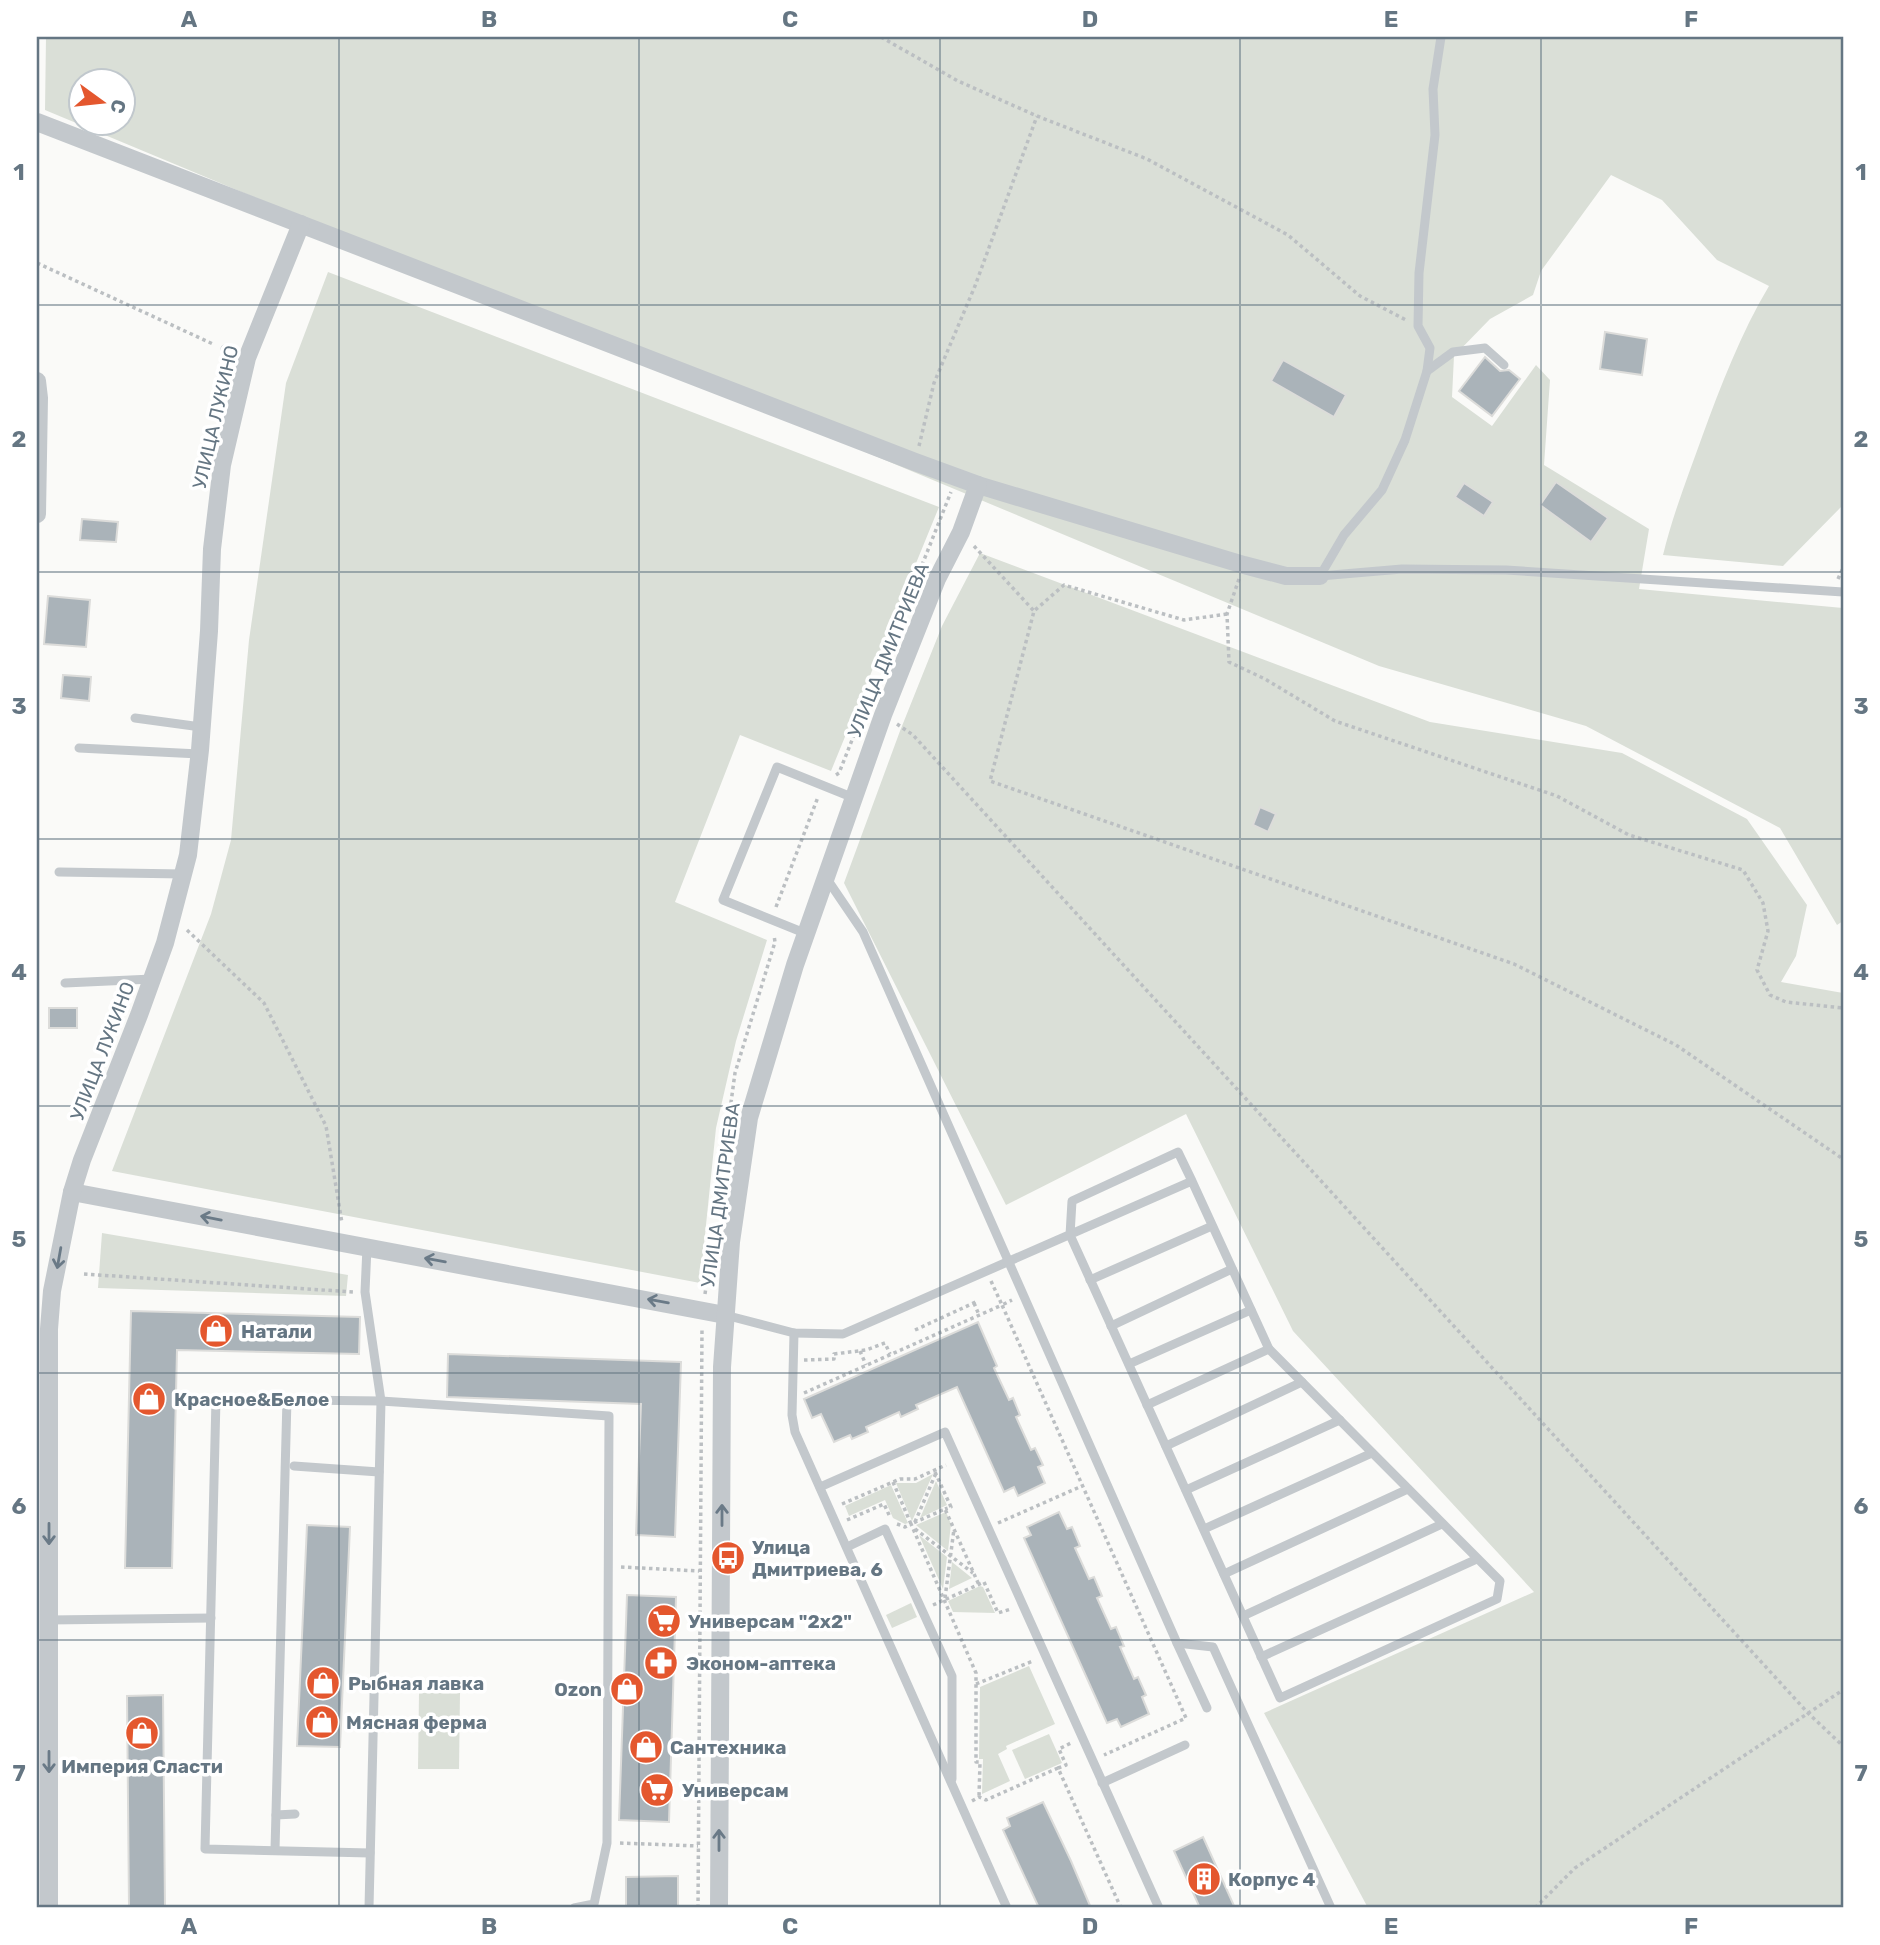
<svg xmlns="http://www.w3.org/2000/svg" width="1880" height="1945" font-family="Rubik,sans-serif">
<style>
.green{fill:#dadfd7;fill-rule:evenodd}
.building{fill:#aab3b9;stroke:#dcdcda;stroke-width:2}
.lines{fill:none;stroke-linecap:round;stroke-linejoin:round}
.path{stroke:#bbbfc2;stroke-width:3.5;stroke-dasharray:3.5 3.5;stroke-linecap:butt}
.service{stroke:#c3c8cc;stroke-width:9}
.minor{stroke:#c3c8cc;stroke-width:18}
.oneway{stroke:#6a7a87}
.grid{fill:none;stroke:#657683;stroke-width:2;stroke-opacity:0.55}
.labels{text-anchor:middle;stroke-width:7;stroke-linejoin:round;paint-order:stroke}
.street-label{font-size:19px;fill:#657683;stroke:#fff}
.poi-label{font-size:19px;font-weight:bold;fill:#657683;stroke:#fff;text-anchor:start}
.neatline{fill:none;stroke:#657683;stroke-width:2.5}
.grid-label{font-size:23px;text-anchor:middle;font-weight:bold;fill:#657683}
</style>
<rect width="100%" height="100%" fill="#fafaf8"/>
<g class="green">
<path d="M 46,37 L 1843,37 L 1843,505 L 1783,566 L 1663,555 C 1673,514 1688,476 1702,437 C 1721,385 1741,333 1769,286 L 1717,260 L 1662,200 L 1611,175 L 1541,271 L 1533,295 L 1490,319 L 1454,356 L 1452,397 L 1492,426 L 1536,365 L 1550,380 L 1544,465 L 1649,529 L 1639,589 L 1843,608 L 1843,921 L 1837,925 L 1780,828 L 1586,726 L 1379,666 L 45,110 ZM 80,80 L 122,80 L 122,122 L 80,122 Z"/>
<polygon points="328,272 939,507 831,771 740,735 675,902 767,940 736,1041 716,1128 700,1283 112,1171 211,914 231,840 249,640 286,383"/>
<polygon points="980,553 1430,722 1622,753 1747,819 1807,905 1796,956 1781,982 1843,993 1843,1908 1368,1908 1264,1713 1534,1592 1293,1331 1186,1114 1006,1205 844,883 900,731 942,626"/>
<polygon points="102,1233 348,1275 346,1296 98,1288"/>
<polygon points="933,1474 912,1521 896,1483 916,1483"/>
<polygon points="936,1481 947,1505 920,1518"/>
<polygon points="891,1485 908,1523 905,1524 893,1518 885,1500 849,1516 845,1506"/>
<polygon points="946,1512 951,1524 948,1551 916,1525"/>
<polygon points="919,1535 947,1557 943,1589"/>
<polygon points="952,1562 972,1578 949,1589"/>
<polygon points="980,1586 983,1587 995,1613 953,1612 948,1601"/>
<polygon points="911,1603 917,1617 892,1628 886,1615"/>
<polygon points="1029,1666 1055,1724 1006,1746 1007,1749 998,1754 1010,1781 982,1794 983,1759 979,1759 980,1687"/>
<polygon points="419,1693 460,1693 459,1769 418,1769"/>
<polygon points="1049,1734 1062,1763 1025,1779 1012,1750"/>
</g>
<g class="building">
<polygon points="1605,332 1647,339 1642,375 1600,369"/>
<polygon points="1485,357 1500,371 1509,370 1520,379 1492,416 1459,391"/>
<polygon points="1283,360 1346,395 1334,417 1271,381"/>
<polygon points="1556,482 1608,518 1591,542 1540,505"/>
<polygon points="1464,483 1493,502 1484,516 1455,497"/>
<polygon points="82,519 118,522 116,542 80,540"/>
<polygon points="48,596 90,600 86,647 44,644"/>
<polygon points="63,675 91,677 89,701 61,698"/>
<polygon points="1260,807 1276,814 1268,832 1253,825"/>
<rect x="49" y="1008" width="28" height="20"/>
<polygon points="131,1311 360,1317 359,1354 177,1350 172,1568 125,1568"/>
<polygon points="978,1322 997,1366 994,1368 1009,1400 1013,1398 1020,1415 1016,1417 1031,1450 1035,1448 1043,1465 1038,1467 1045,1483 1018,1496 1014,1487 1004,1492 957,1387 916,1405 918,1409 901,1417 899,1412 866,1427 868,1432 852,1439 850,1435 834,1442 821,1414 812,1418 804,1399"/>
<polygon points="448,1354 681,1362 675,1537 636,1535 641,1404 447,1397"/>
<polygon points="1059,1512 1067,1529 1072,1527 1080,1546 1075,1548 1089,1579 1094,1577 1102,1596 1097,1598 1111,1629 1116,1627 1124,1646 1120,1647 1134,1679 1138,1677 1146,1695 1142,1697 1149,1714 1121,1727 1117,1719 1107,1723 1024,1538 1031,1535 1027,1527"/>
<polygon points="307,1525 350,1527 340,1747 297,1746"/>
<polygon points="627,1595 676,1597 669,1822 619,1820"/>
<polygon points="163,1695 165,1908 129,1908 127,1696"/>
<polygon points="1043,1802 1071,1861 1091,1908 1039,1908 1003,1830 1010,1826 1007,1818"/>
<polygon points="1203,1837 1235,1908 1200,1908 1174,1851"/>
<polygon points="678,1876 678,1908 626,1908 626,1877"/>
</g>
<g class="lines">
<g class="path">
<polyline points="881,37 958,81 1037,116 1147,159 1288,235 1360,296 1406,320"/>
<polyline points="37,263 213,344"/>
<polyline points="919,446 934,383 975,286 1037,116"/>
<polyline points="974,546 1034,611"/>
<polyline points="922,565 951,492"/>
<polyline points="1239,579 1227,614 1229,662 1265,679 1335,721 1557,796 1629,835 1743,870 1763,903 1768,931 1757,970 1770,995 1786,1002 1843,1008"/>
<polyline points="1838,579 1843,568"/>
<polyline points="1227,614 1184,620 1064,585 1034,611 990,781 1514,964 1676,1045 1843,1159"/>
<polyline points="897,724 913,735 1808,1713 1843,1746"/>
<polyline points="836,775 839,773 863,712"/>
<polyline points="776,907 818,797"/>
<polyline points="187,930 264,1003 326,1126 342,1223"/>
<polyline points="729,1117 735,1073 775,942 774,935"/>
<polyline points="84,1274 353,1292"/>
<polyline points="991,1281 1002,1305 1012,1300"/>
<polyline points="705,1294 711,1253"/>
<polyline points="974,1303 979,1315"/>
<polyline points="915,1330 978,1301"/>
<polyline points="860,1351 866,1365"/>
<polyline points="804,1360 834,1359 834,1354 866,1350 885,1343 890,1354"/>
<polyline points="804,1393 1002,1305 1186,1718 1104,1755"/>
<polyline points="935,1472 951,1507 945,1509"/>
<polyline points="893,1482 911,1524 945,1509 979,1585"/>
<polyline points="842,1504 900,1479 915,1479 946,1465"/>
<polyline points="847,1520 884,1504 890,1517"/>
<polyline points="915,1522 936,1473"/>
<polyline points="998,1523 1082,1486"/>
<polyline points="897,1524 905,1527 911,1524 976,1673 976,1762 980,1762 979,1797"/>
<polyline points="915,1529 973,1573"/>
<polyline points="621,1567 699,1571"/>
<polyline points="945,1598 954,1529"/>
<polyline points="933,1605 984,1582 998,1613 1011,1609"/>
<polyline points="976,1684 1033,1661"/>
<polyline points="1058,1768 1066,1765 1059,1749 1071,1743"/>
<polyline points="972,1801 979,1797 986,1800 1058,1768 1121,1908"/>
<polyline points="620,1843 698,1846"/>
<polyline points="698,1908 702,1329"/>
<polyline points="1535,1908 1575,1868 1843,1690"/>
</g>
<g class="service">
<polyline points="225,349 247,358"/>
<polyline points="1427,371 1453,352 1485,348 1504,365"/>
<polyline points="1320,576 1344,535 1382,490 1405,440 1427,371 1430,348 1418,326 1419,273 1435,135 1433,89 1441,37"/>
<polyline points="1320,576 1402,569 1506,570 1843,592"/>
<polyline points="135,718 201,727"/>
<polyline points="79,748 199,754"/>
<polyline points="59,872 183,874"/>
<polyline points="827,879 863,932 1177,1643 1213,1647 1331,1908"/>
<polyline points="807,934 723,900 777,767 854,798"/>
<polyline points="65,983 152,979"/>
<polyline points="367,1247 365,1292 381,1401 369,1908"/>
<polyline points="1090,1280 1212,1226"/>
<polyline points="725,1315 794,1333 843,1334 1192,1181 1269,1349 1500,1581 1497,1599 1280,1698 1070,1235 1072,1201 1178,1152 1192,1181"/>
<polyline points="1111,1326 1232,1269"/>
<polyline points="794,1333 792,1415 795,1432 1007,1908"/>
<polyline points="1129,1364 1251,1310"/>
<polyline points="1147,1405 1269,1349"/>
<polyline points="1166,1446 1302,1382"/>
<polyline points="294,1466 379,1472"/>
<polyline points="820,1487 945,1432 1159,1908"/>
<polyline points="1186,1490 1340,1420"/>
<polyline points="1204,1529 1372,1453"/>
<polyline points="847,1547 885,1529 952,1676 952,1779"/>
<polyline points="1224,1574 1408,1489"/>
<polyline points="1243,1616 1442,1524"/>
<polyline points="49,1620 211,1618"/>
<polyline points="1177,1643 1207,1708"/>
<polyline points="1261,1657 1477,1559"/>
<polyline points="1102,1783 1185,1745"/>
<polyline points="276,1815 295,1814"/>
<polyline points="275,1850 287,1399"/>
<polyline points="370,1853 205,1849 216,1399 381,1401 609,1416 607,1843 594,1904 574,1908"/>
</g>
<g class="minor">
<polyline points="37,122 915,462 978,485 1244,565 1286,576 1320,576"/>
<polyline points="37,381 39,398 37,514"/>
<polyline points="72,1192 725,1315"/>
<polyline points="49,1908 49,1329 52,1291 72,1192 82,1160 139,1015 165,943 188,855 200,750 209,631 212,549 222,465 247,358 301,224"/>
<polyline points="719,1908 722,1367 731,1242 749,1118 795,965 883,715 937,579 961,532 978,485"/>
</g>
</g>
<defs><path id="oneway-shaft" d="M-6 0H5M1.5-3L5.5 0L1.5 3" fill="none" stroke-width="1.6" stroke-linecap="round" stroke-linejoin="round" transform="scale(1.75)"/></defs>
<g class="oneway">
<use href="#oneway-shaft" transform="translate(211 1218) rotate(-169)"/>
<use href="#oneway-shaft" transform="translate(59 1258) rotate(100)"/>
<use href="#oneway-shaft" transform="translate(435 1260) rotate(-170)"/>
<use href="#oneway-shaft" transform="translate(658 1301) rotate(-170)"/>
<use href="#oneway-shaft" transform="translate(722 1515) rotate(-90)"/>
<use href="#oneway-shaft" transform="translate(49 1534) rotate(90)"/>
<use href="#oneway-shaft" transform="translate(49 1762) rotate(90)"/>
<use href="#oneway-shaft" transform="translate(719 1840) rotate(-90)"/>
</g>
<path class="grid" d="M 339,37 L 339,1908M 639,37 L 639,1908M 940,37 L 940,1908M 1240,37 L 1240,1908M 1541,37 L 1541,1908M 37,305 L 1843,305M 37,572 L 1843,572M 37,839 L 1843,839M 37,1106 L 1843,1106M 37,1373 L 1843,1373M 37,1640 L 1843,1640"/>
<defs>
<g id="shop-disc" transform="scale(1.75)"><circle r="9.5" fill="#e4572e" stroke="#fff"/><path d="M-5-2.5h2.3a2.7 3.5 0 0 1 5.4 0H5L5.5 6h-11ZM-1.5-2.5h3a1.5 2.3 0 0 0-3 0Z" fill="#fff"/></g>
<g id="bus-disc" transform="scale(1.75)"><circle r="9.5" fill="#e4572e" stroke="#fff"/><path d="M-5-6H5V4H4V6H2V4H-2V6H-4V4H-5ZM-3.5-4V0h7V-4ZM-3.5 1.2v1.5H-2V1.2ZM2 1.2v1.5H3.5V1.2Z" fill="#fff"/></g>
<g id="supermarket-disc" transform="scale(1.75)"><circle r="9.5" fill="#e4572e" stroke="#fff"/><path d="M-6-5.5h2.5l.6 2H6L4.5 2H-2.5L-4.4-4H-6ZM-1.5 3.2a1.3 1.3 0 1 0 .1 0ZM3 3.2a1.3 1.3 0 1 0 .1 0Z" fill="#fff"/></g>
<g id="pharmacy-disc" transform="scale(1.75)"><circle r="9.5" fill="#e4572e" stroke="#fff"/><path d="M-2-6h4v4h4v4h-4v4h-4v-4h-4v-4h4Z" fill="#fff"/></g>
<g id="building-disc" transform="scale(1.75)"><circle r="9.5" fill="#e4572e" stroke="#fff"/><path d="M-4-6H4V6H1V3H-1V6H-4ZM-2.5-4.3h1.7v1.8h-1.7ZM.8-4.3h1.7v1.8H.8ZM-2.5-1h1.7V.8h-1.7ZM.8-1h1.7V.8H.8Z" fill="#fff"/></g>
</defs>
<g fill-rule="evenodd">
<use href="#shop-disc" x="216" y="1331"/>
<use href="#shop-disc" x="149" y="1399"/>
<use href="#bus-disc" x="728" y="1558"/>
<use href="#supermarket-disc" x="664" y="1621"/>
<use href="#pharmacy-disc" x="661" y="1663"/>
<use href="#shop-disc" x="323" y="1683"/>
<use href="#shop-disc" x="627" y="1689"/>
<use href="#shop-disc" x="322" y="1722"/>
<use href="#shop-disc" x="142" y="1733"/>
<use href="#shop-disc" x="646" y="1747"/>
<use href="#supermarket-disc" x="657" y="1790"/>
<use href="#building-disc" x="1204" y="1879"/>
</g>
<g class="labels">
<g class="street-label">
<text transform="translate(215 417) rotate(-77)" y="7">УЛИЦА ЛУКИНО</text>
<text transform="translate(888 650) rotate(-68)" y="7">УЛИЦА ДМИТРИЕВА</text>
<text transform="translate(102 1051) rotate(-69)" y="7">УЛИЦА ЛУКИНО</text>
<text transform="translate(720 1195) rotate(-82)" y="7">УЛИЦА ДМИТРИЕВА</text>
</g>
<g class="poi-label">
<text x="241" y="1338">Натали</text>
<text x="174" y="1406">Красное&amp;Белое</text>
<text x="752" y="1554">Улица<tspan x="752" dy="22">Дмитриева, 6</tspan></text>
<text x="688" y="1628">Универсам "2x2"</text>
<text x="686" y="1670">Эконом-аптека</text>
<text x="348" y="1690">Рыбная лавка</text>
<text x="602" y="1696" text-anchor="end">Ozon</text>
<text x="346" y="1729">Мясная ферма</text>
<text x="670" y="1754">Сантехника</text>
<text x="142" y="1773" text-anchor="middle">Империя Сласти</text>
<text x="682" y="1797">Универсам</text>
<text x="1228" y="1886">Корпус 4</text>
</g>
</g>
<rect width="1880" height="1945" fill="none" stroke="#ffffff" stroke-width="77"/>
<g transform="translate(102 102) rotate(105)"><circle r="33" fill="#ffffff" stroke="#c1c8cd" stroke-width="2"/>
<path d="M0-5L12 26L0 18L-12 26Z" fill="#e4572e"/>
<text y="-10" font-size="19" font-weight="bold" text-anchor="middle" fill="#657683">С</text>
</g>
<rect x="38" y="38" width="1804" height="1868" class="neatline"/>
<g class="grid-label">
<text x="189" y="27">A</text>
<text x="489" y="27">B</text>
<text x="790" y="27">C</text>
<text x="1090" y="27">D</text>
<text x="1391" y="27">E</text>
<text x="1691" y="27">F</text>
<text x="19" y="180">1</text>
<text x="1861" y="180">1</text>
<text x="19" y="447">2</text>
<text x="1861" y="447">2</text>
<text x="19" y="714">3</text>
<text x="1861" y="714">3</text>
<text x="19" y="980">4</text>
<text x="1861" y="980">4</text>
<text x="19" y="1247">5</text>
<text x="1861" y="1247">5</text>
<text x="19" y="1514">6</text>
<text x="1861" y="1514">6</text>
<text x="19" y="1781">7</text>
<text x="1861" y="1781">7</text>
<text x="189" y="1934">A</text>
<text x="489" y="1934">B</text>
<text x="790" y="1934">C</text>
<text x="1090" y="1934">D</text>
<text x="1391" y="1934">E</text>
<text x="1691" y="1934">F</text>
</g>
</svg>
